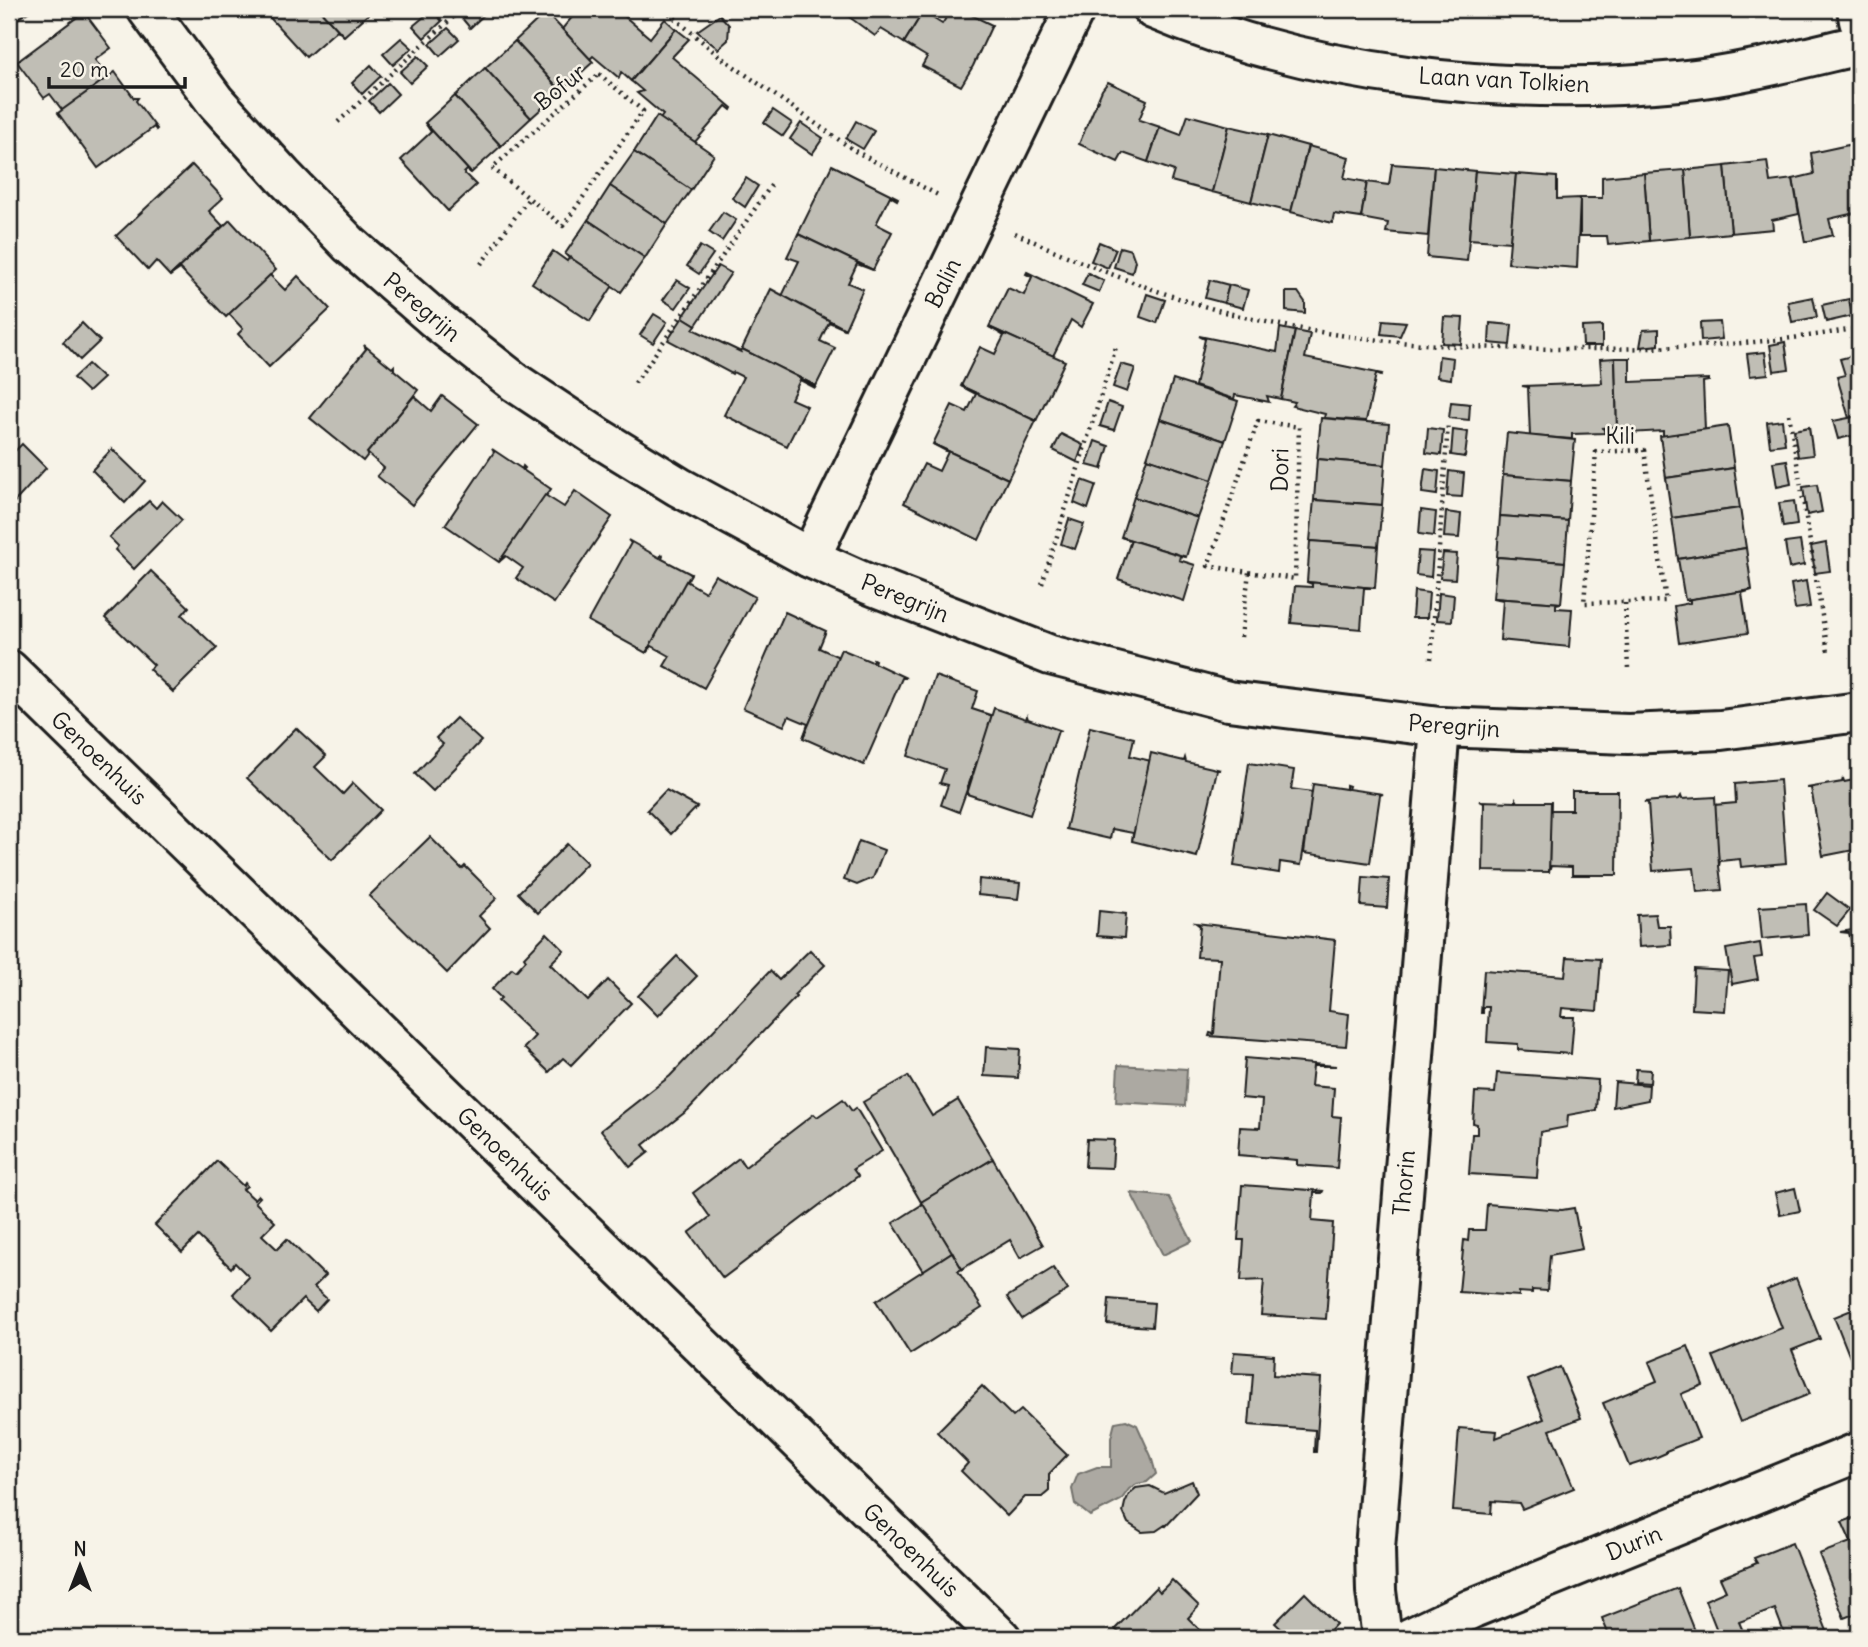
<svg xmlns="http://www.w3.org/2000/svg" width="1868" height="1647" font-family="Delius,sans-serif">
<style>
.water{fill:#aca9a2;stroke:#72716c;stroke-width:2}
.building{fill:#c0beb5;stroke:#1c1c1c;stroke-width:2}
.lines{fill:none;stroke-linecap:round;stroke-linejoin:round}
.street-casing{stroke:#1c1c1c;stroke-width:44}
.path{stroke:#1c1c1c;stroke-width:4.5;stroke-dasharray:2 5;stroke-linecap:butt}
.street{stroke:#f7f3e8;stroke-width:38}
.labels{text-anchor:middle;stroke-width:5;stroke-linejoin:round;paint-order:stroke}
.street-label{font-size:23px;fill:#1c1c1c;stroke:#f7f3e8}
</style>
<rect width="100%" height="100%" fill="#f7f3e8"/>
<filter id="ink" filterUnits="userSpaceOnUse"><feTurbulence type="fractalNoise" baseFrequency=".0143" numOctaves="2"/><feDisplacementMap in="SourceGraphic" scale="14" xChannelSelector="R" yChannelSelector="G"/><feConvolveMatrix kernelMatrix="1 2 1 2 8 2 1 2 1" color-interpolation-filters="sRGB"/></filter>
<g filter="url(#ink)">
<g class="water">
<polygon points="1118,1065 1187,1069 1185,1106 1116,1102"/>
<polygon points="1131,1193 1169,1197 1192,1241 1163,1255"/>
<polygon points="1126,1420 1137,1425 1151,1456 1156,1474 1147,1482 1137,1484 1129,1489 1121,1500 1090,1516 1075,1504 1072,1489 1078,1474 1097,1467 1111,1467 1111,1438 1115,1422"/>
</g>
<g class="building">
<polygon points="9,9 33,9 9,24"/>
<polygon points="262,9 319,9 344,36 337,30 306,57"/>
<polygon points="319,9 374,9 344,36"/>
<polygon points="470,9 486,9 488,11 470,28 461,17"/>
<polygon points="579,9 616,9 650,38 665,19 676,29 631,81 621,72 619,78 593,56 590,59 562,29"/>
<polygon points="843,9 919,9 923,12 904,43 881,29 875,36 841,11"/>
<polygon points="952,9 959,9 992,25 973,66 961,86 922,66 927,57 904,43 923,12 942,24"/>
<polygon points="432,10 442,21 424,38 413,26"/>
<polygon points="84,12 111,48 95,60 109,78 63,111 50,94 44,98 17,62"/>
<polygon points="546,12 593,62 561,91 515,41"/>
<polygon points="720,15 729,25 728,40 718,49 697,31"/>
<polygon points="448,28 459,39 440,56 430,44"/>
<polygon points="676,29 689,39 672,57 732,108 731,110 726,106 695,142 660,119 663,115 637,93 643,91 631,81"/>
<polygon points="401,38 412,48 393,65 383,54"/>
<polygon points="515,41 561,91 531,118 485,68"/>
<polygon points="418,56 428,66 410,83 400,72"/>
<polygon points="371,65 381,76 362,94 352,83"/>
<polygon points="485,68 531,118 501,146 455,96"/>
<polygon points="115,72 134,98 138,98 136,101 157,129 156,130 154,127 98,168 58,113"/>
<polygon points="1108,82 1147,100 1139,120 1160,127 1148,162 1123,153 1118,162 1079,144 1102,90"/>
<polygon points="388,83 398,94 379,112 369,101"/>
<polygon points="455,96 501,146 471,173 425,123"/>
<polygon points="773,110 792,123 783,136 764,123"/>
<polygon points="1188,115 1229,126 1212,192 1171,181 1174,171 1148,162 1160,127 1181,135"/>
<polygon points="657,116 714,155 691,190 634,152"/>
<polygon points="856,121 874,131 863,149 846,139"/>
<polygon points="425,123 471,173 467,170 464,173 476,185 448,211 401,160 431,132"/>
<polygon points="801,123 823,138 812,154 790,139"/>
<polygon points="1229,126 1268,135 1251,202 1212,192"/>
<polygon points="1268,135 1308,146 1291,212 1251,202"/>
<polygon points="1853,144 1859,162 1859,212 1829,219 1833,235 1805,242 1793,179 1814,174 1811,153"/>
<polygon points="1308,146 1349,157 1344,178 1367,182 1361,218 1334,214 1332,223 1291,212"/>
<polygon points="634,152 691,190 667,224 610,186"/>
<polygon points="1767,161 1770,182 1793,179 1799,214 1772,220 1773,229 1731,233 1725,166"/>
<polygon points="1392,164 1434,167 1428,236 1386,232 1388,223 1361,218 1367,182 1389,185"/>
<polygon points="192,165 223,198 209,211 223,226 170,276 156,261 148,270 116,236"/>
<polygon points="832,165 898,198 897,200 890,196 876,224 892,232 873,270 798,234"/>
<polygon points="1725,166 1731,233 1690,237 1685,170"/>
<polygon points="1434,167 1475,171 1467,261 1427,257"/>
<polygon points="1685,170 1690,237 1649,241 1644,173"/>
<polygon points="1475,171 1516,174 1510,242 1469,239"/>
<polygon points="1644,173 1649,241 1608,245 1607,236 1580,236 1580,198 1602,198 1602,177"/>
<polygon points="1516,174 1557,177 1557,199 1580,198 1577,268 1508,263"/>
<polygon points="746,178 758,186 745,207 732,198"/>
<polygon points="610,186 667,224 645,258 588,220"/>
<polygon points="723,212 736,220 722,241 709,232"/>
<polygon points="230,220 276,270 226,317 180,269 170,276"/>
<polygon points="588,220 645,258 621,292 565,254"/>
<polygon points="798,234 873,270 857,264 848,283 863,289 845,329 782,296 799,261 787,257"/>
<polygon points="1099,242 1116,249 1108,268 1091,261"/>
<polygon points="700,246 713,254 699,274 687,266"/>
<polygon points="1120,247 1131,250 1135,261 1132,273 1114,267"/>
<polygon points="553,251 567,261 569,258 565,254 621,292 612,287 590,321 532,283"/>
<polygon points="718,266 731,273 696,325 683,317"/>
<polygon points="1027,272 1093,304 1081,327 1071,320 1053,356 989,327 1008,288 1024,295 1032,277 1026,274"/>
<polygon points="1088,273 1104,281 1099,292 1082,285"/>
<polygon points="270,275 285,290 298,276 330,309 269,367 238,334 243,329 229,314"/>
<polygon points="677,280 690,288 676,308 663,300"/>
<polygon points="1210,280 1229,285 1224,303 1205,298"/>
<polygon points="1229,285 1248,290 1243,308 1224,303"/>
<polygon points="771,289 845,329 829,322 820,341 835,348 816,386 742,349"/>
<polygon points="1286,292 1298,292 1305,302 1305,313 1286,311"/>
<polygon points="1147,294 1165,300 1157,323 1140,317"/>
<polygon points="1813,297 1817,317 1792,322 1788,302"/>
<polygon points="1849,299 1852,316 1826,322 1822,305"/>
<polygon points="654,314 667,322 653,343 640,335"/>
<polygon points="683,317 696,325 693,329 741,352 742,349 816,386 815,388 800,380 791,399 807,406 787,446 724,415 743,377 733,372 732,374 668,340"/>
<polygon points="1444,317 1463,318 1461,344 1442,343"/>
<polygon points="1383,320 1406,322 1400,336 1381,334"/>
<polygon points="1720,322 1722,339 1701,341 1700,323"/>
<polygon points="82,323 100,341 80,360 63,342"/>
<polygon points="1490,323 1512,325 1510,345 1489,343"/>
<polygon points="1602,326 1602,346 1583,346 1582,327"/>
<polygon points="989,327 1065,361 1036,421 961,386 980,347 995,354 1004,336"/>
<polygon points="1280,328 1295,331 1281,399 1267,396 1269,402 1235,395 1234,399 1195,386 1205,339 1199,336 1277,352"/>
<polygon points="1659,329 1659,345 1640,347 1643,330"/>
<polygon points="1295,331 1310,334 1305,358 1382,374 1381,376 1376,374 1366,421 1324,418 1325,414 1292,406 1295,402 1281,399"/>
<polygon points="1785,342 1789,369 1774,371 1770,345"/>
<polygon points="364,345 392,368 394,366 394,370 418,390 363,461 310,418 366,349"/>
<polygon points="1765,352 1768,374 1750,376 1747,354"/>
<polygon points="1859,354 1859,416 1849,418 1837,377 1845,375 1840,359"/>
<polygon points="1439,356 1453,358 1451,379 1437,377"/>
<polygon points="1615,358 1617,427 1603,428 1605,433 1572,434 1572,439 1530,436 1528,387 1522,386 1602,383 1600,359"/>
<polygon points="1615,358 1630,358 1630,382 1709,379 1709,381 1703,382 1705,430 1663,436 1663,431 1629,433 1631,427 1617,427"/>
<polygon points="88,364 103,378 88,392 73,378"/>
<polygon points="1121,364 1135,368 1127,392 1113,387"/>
<polygon points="1173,380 1238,401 1225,441 1160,419"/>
<polygon points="961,386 1036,421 1008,479 933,444 952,405 967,412 976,394"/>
<polygon points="414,396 431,411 442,396 478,424 412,505 377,476 384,468 367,453"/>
<polygon points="1108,402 1122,407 1114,430 1100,426"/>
<polygon points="1451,402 1470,404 1469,420 1449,418"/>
<polygon points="1859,416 1859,466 1851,436 1838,439 1833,421"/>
<polygon points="1321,418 1389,424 1385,465 1317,459"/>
<polygon points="1160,419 1225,441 1212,480 1147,458"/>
<polygon points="1782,420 1785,444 1770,446 1767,422"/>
<polygon points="1728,426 1734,468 1666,478 1660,436"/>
<polygon points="1809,427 1813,455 1798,457 1794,430"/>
<polygon points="1428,428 1443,430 1441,455 1426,453"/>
<polygon points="1453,430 1468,432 1465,457 1451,455"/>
<polygon points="1507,433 1575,440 1571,481 1503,475"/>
<polygon points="1061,434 1083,445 1077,462 1053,450"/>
<polygon points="1095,441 1109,446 1102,469 1087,465"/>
<polygon points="22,444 46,468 9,508 9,457"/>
<polygon points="933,444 1008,479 979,540 904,503 924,464 939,471 948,452"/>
<polygon points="112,449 145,481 125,503 92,470"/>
<polygon points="492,449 522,469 523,466 525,468 523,470 551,489 499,562 445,525 494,452"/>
<polygon points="1147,458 1212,480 1198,518 1134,497"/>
<polygon points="1317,459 1385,465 1382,505 1314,500"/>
<polygon points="1787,460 1791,484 1777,487 1773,462"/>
<polygon points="1734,468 1740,508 1672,518 1666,478"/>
<polygon points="1425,469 1439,471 1437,495 1422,493"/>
<polygon points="1449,471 1464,473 1462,497 1447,496"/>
<polygon points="1503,475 1571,481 1568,521 1500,516"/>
<polygon points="1082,480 1096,485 1088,509 1074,503"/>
<polygon points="1817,485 1822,512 1807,515 1803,487"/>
<polygon points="575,491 612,517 554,603 516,578 523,568 506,556 499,562 545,495 564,507"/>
<polygon points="1134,497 1198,518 1186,557 1121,537"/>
<polygon points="1314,500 1382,505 1378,546 1310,541"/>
<polygon points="149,501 156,508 162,501 182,520 134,569 115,550 118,546 109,537"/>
<polygon points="1794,501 1797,525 1783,527 1779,503"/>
<polygon points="1740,508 1746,548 1678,559 1672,518"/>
<polygon points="1421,510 1436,512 1434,536 1419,534"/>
<polygon points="1446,512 1461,514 1459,538 1444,537"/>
<polygon points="1500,516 1568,521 1565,562 1497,557"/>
<polygon points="1069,519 1084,524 1075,549 1061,544"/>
<polygon points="1121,537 1186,557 1180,556 1179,560 1195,565 1184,601 1118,579 1131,540"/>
<polygon points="628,540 660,558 661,555 663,556 662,559 691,574 646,653 588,621 631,543"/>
<polygon points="1310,541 1378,546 1375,588 1307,582"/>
<polygon points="1800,541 1804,565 1789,568 1785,543"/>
<polygon points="1826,543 1830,571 1815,573 1811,546"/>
<polygon points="1746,548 1752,590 1685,600 1678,559"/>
<polygon points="1418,551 1433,552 1431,577 1416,575"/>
<polygon points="1443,553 1457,554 1455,579 1440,578"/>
<polygon points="1497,557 1565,562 1561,603 1493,598"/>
<polygon points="151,571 189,607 182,615 217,648 173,692 149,669 154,665 105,618"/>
<polygon points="715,575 755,597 704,688 664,666 670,656 652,646 646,653 686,581 705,592"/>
<polygon points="1806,581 1810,607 1795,609 1791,584"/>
<polygon points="1307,582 1375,588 1364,588 1361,629 1291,623 1295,586 1312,587 1312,584"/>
<polygon points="1752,590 1742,593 1748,633 1679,643 1674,606 1690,603 1690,600 1685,600"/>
<polygon points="1414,591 1429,593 1427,618 1412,618"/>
<polygon points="1439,593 1454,595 1452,621 1437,620"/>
<polygon points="1493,598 1561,603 1556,604 1556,608 1572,609 1569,647 1500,640 1503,600"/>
<polygon points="785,612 826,631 819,648 839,657 803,738 808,724 789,716 784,726 743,708"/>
<polygon points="841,649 872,662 873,659 875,660 874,663 906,678 902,678 864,765 803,738"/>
<polygon points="935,676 978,691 972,709 993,716 959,812 941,805 948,785 940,783 945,769 908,756"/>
<polygon points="994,708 1026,719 1027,716 1028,719 1062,731 1058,731 1030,815 967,794"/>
<polygon points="456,718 481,741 433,791 415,774 443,744 436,738"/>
<polygon points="1090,727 1134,738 1130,756 1151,761 1132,841 1133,833 1112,829 1110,839 1066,829"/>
<polygon points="296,728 326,756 315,767 343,794 353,783 381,810 332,860 247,778"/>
<polygon points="1151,753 1184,761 1185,758 1186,762 1221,770 1217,770 1197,857 1132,841"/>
<polygon points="1249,763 1294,770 1291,789 1313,792 1301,865 1280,862 1279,873 1234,866"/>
<polygon points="1843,778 1844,782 1859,779 1859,849 1823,856 1811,788 1807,788 1842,782"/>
<polygon points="1780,780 1786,863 1741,867 1740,859 1720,861 1719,866 1714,805 1736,803 1735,784"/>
<polygon points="1313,784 1346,789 1346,785 1349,786 1348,789 1383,794 1380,795 1370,863 1304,853"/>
<polygon points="666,790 697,807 671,834 647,810"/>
<polygon points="1572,791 1618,791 1617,875 1572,875 1572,867 1551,866 1549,872 1550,810 1572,810"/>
<polygon points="1681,796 1682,799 1715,797 1719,866 1722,890 1697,892 1694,868 1653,871 1648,803 1644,802 1679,799"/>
<polygon points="1516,799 1518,802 1551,802 1549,872 1483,871 1484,803 1480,801 1516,802"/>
<polygon points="430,837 462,869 465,866 497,898 479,916 490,928 447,973 369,896"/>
<polygon points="859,841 884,850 873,878 857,885 844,880"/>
<polygon points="567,844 587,863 538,913 518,893"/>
<polygon points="1363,877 1389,879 1387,908 1361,906"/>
<polygon points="979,879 1020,883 1018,899 978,895"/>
<polygon points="1827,893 1850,910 1837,926 1814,910"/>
<polygon points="1806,904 1808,935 1762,939 1759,907"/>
<polygon points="1099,911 1126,914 1124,938 1097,936"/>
<polygon points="1655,914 1657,926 1670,926 1671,945 1639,947 1637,915"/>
<polygon points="1196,923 1335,940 1329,1011 1349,1014 1346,1046 1209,1036 1210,1033 1214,1034 1220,958 1197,957 1200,926"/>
<polygon points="1859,929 1859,993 1858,993 1851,963 1856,961 1849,933 1840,932"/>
<polygon points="547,933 564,950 550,964 588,1001 608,980 631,1003 571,1065 563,1058 549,1072 524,1048 535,1036 498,1001 501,998 492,989 512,968 516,971 526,960 524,957"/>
<polygon points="1760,943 1762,957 1754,958 1758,979 1732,984 1726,949"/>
<polygon points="810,950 825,965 794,995 796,997 688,1110 643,1145 649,1152 630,1167 601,1130 670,1076 770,971 779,980"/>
<polygon points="677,956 697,976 658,1016 638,996"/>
<polygon points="1567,957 1601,959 1597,1011 1562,1008 1561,1017 1574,1017 1571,1054 1518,1050 1518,1044 1487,1042 1489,1007 1483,1007 1483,1013 1481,1013 1484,970 1565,976"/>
<polygon points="1694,969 1728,971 1725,1011 1692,1009"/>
<polygon points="986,1047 1020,1049 1018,1078 984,1076"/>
<polygon points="1245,1058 1336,1066 1313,1066 1311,1086 1334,1088 1332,1116 1341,1117 1337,1168 1297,1165 1297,1160 1238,1155 1240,1127 1260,1128 1262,1100 1242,1098"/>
<polygon points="1636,1069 1651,1070 1650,1083 1635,1082"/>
<polygon points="1497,1073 1598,1080 1596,1110 1568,1115 1567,1127 1540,1132 1537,1178 1469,1174 1472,1134 1477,1134 1477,1124 1473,1123 1475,1092 1495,1093"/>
<polygon points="908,1076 932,1116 958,1100 993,1159 921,1202 863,1102"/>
<polygon points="1615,1082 1649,1085 1648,1100 1613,1107"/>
<polygon points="843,1099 852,1111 856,1108 882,1151 853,1169 858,1176 723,1278 689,1233 710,1217 693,1193 739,1158 745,1167 814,1114 817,1117"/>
<polygon points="1087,1139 1114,1140 1112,1168 1085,1167"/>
<polygon points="993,1159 1043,1245 1020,1258 1010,1240 962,1269 921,1202"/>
<polygon points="217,1161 243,1186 245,1183 247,1186 243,1189 254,1199 258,1195 260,1197 255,1202 275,1222 262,1235 277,1249 287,1239 323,1274 324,1273 326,1275 314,1287 327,1299 316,1311 303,1299 271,1331 233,1294 249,1277 235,1263 231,1268 198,1236 182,1252 155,1225"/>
<polygon points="1242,1185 1323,1191 1322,1193 1314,1193 1312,1221 1333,1223 1326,1319 1261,1315 1264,1280 1241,1281 1244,1240 1238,1240"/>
<polygon points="1795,1188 1800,1211 1780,1215 1775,1193"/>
<polygon points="923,1204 952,1252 923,1271 893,1223"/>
<polygon points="1487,1204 1562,1210 1574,1208 1582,1249 1550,1255 1547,1291 1532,1290 1532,1293 1519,1292 1519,1296 1459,1292 1464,1240 1468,1241 1469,1230 1485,1230"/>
<polygon points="952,1252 962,1269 958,1271 982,1308 910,1354 876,1301"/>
<polygon points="1859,1265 1859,1287 1854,1268"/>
<polygon points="1053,1268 1068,1290 1022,1319 1007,1297"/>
<polygon points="1796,1278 1820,1339 1792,1350 1810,1394 1740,1422 1713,1356 1782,1328 1767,1290"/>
<polygon points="1109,1299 1154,1303 1152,1327 1107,1324"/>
<polygon points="1859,1307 1859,1368 1855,1370 1834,1317"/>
<polygon points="1688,1346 1703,1385 1681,1394 1699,1438 1666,1451 1666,1453 1657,1457 1629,1466 1603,1403 1657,1381 1649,1362"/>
<polygon points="1234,1352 1274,1355 1273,1375 1321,1378 1316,1452 1314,1452 1315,1430 1249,1425 1253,1374 1232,1373"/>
<polygon points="1560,1367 1581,1418 1550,1430 1574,1488 1522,1509 1519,1503 1492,1501 1491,1514 1453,1511 1459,1428 1497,1431 1496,1438 1544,1419 1528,1380"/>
<polygon points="982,1386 1013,1417 1021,1410 1067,1455 1049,1474 1049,1491 1042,1497 1025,1497 1007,1516 961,1471 968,1463 937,1432"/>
<polygon points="1192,1481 1197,1493 1166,1526 1165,1525 1156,1531 1142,1532 1128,1523 1123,1512 1125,1503 1129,1494 1136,1488 1150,1486 1164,1493"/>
<polygon points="1859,1516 1859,1612 1844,1618 1819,1554 1851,1542 1842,1522"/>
<polygon points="1792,1543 1827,1631 1809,1638 1786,1638 1775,1609 1739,1622 1746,1638 1720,1638 1705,1600 1726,1591 1720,1578 1757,1563 1754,1558"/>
<polygon points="1172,1580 1199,1606 1188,1618 1208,1638 1125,1638 1115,1629 1156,1587 1160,1592"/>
<polygon points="1678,1588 1695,1631 1675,1638 1610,1638 1602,1618"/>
<polygon points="1305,1593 1336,1624 1323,1638 1291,1638 1275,1623"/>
</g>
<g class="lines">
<g class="street-casing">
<g id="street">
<polyline points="147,9 215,101 283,176 350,245 436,320 516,383 599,438 679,487 810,558 868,584 1050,655 1228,701 1440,727 1628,734 1721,730 1859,712"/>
<path d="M 1153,9 C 1312,77 1506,97 1678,81 C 1739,75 1799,59 1859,45"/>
<polyline points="1857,9 1859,21"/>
<polyline points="810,558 1075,9"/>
<polyline points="9,670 1001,1638"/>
<polyline points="1382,1638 1376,1591 1375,1549 1440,727"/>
<polyline points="1410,1638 1473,1608 1859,1452"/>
</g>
</g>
<g class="path">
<polyline points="664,9 719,56 855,151 938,195"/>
<polygon points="599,74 643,111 563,226 492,168"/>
<polyline points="338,122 462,9"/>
<path d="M 1015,233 C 1080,263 1148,290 1217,310 C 1335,342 1453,349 1574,349 C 1670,349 1765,345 1859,328"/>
<polyline points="481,264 529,198"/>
<polyline points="635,383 772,184"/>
<polyline points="1789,414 1828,652"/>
<polygon points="1258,421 1299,427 1295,579 1208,566"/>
<polygon points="1644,450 1666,601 1584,603 1596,452"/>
<polyline points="1042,584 1116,347"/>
<polyline points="1625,603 1628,669"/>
<polyline points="1241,637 1249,572"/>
<polyline points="1431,659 1448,424"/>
</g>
<use href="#street" class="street"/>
</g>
</g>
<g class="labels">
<g class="street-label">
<text transform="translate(1504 80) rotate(3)" y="8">Laan van Tolkien</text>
<text transform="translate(560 87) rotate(-39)" y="8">Bofur</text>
<text transform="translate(943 283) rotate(-64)" y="8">Balin</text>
<text transform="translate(422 307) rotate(40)" y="8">Peregrijn</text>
<text x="1620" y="444">Kili</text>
<text transform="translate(1280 470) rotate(-89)" y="8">Dori</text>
<text transform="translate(905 598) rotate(22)" y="8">Peregrijn</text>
<text transform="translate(1454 726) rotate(4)" y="8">Peregrijn</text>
<text transform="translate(99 758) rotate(44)" y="8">Genoenhuis</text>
<text transform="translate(505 1154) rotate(44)" y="8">Genoenhuis</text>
<text transform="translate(1404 1183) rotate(-85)" y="8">Thorin</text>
<text transform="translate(1634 1543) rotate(-22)" y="8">Durin</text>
<text transform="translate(911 1550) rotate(44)" y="8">Genoenhuis</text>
</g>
</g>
<rect width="1868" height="1647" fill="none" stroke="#f7f3e8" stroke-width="35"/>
<rect x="18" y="18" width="1833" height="1612" fill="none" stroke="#1c1c1c" stroke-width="2.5" filter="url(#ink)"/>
<g transform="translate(80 1566)" stroke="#f7f3e8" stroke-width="5" paint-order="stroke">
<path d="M0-5L12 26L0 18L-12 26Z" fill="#1c1c1c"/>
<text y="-10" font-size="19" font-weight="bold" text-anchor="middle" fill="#1c1c1c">N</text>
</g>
<path d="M49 77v10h136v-10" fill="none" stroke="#1c1c1c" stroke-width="3.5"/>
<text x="60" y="77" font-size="21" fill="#1c1c1c" stroke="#f7f3e8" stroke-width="5" paint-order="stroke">20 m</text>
</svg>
